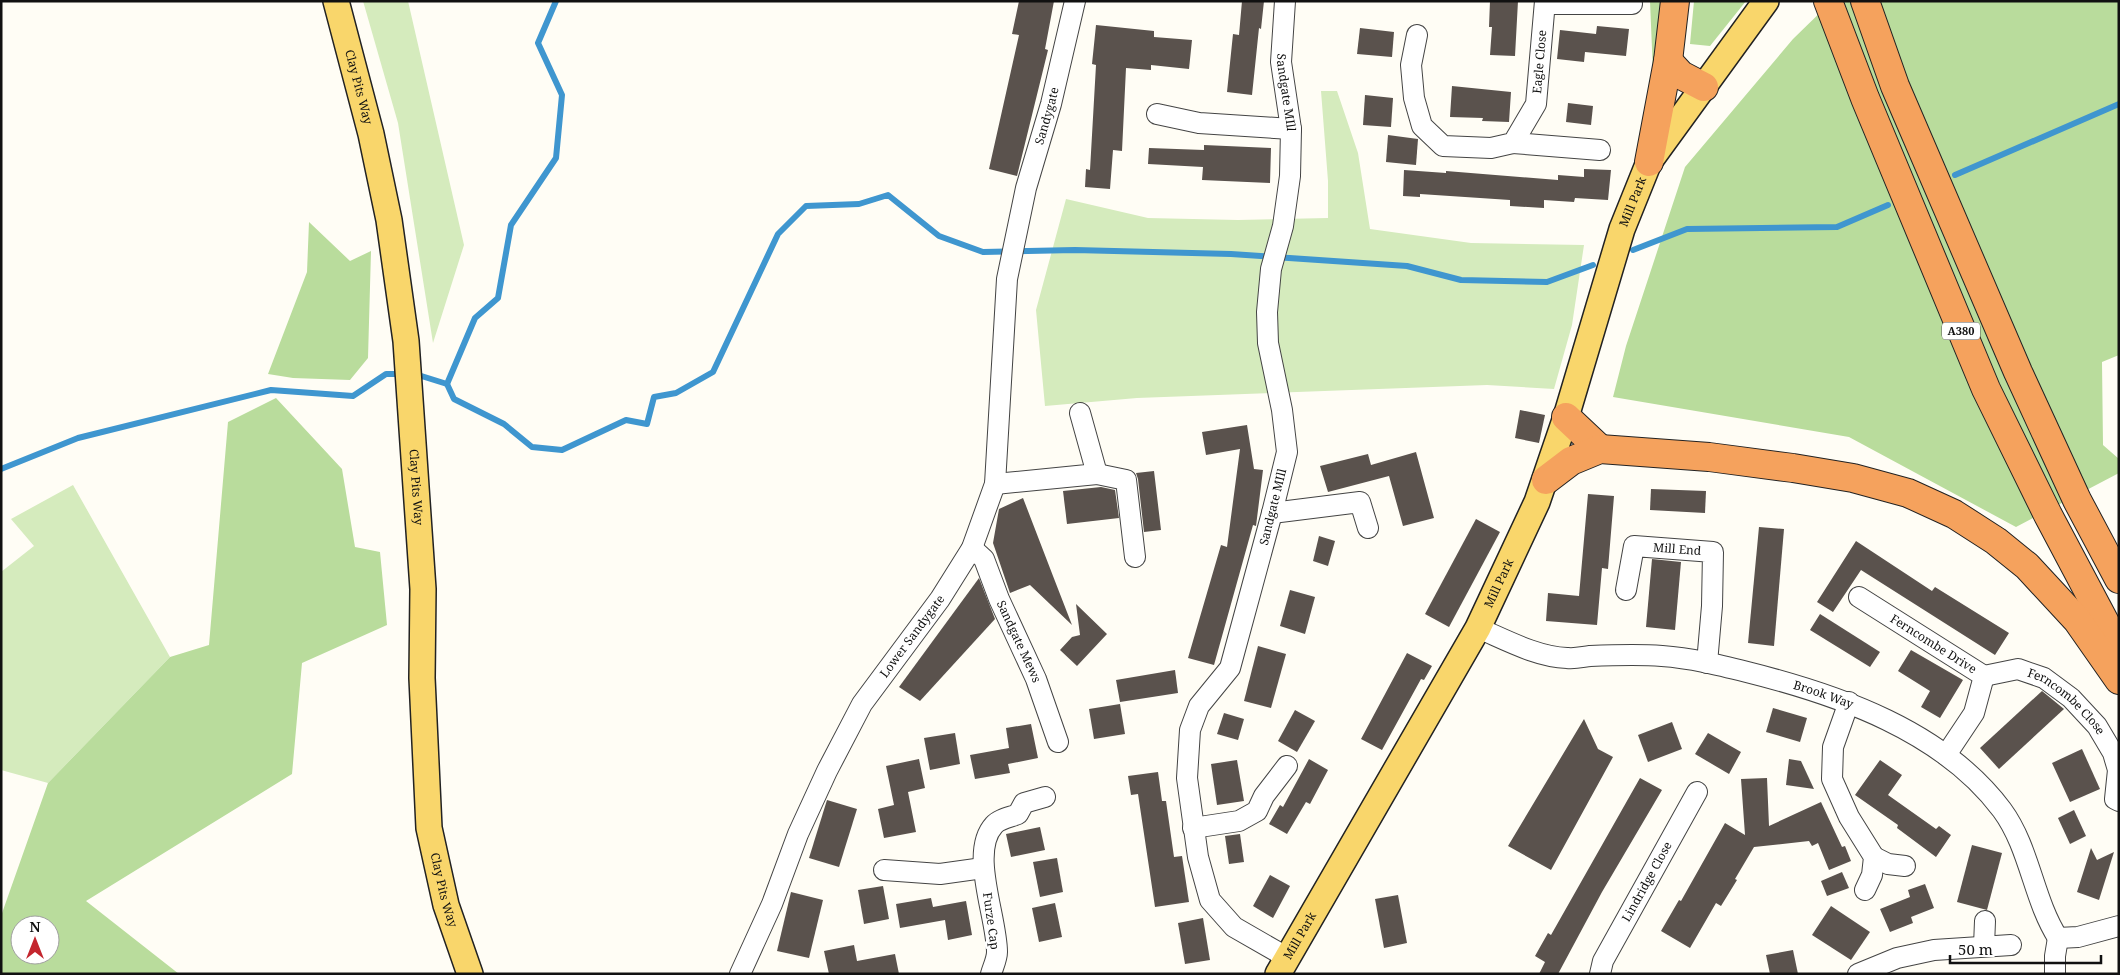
<svg xmlns="http://www.w3.org/2000/svg" width="2120" height="975" font-family="'Noto Serif',serif">
<style>
.green{fill:#d5ebbd}
.forest{fill:#b9dc9c;fill-rule:evenodd}
.lines{fill:none;stroke-linecap:round;stroke-linejoin:round}
.stream{stroke:#3f96cf;stroke-width:6}
.building{fill:#5a524d}
.minor-casing{stroke:#444;stroke-width:22}
.major-casing{stroke:#222;stroke-width:28}
.highway-casing{stroke:#222;stroke-width:30}
.minor{stroke:#fff;stroke-width:20}
.major{stroke:#f9d66b;stroke-width:25}
.highway{stroke:#f5a25d;stroke-width:28}
.labels{text-anchor:middle;stroke-width:5;stroke-linejoin:round;paint-order:stroke}
.shield{fill:#fff;stroke:#585858;stroke-width:1}
.shield-label{font-size:11px;font-weight:bold;fill:#111}
.street-label{font-size:12px;fill:#111;stroke:#fff}
</style>
<rect width="100%" height="100%" fill="#fffdf5"/>
<g class="green">
<polygon points="363,1 408,1 464,245 433,343 398,123"/>
<polygon points="1321,91 1337,91 1358,153 1370,229 1471,243 1584,245 1572,325 1554,389 1487,385 1137,398 1045,406 1036,310 1066,199 1148,218 1238,220 1328,218 1328,181"/>
<polygon points="73,485 170,657 48,783 1,770 1,572 34,546 11,519"/>
</g>
<g class="forest">
<polygon points="1650,1 1661,1 1653,73"/>
<polygon points="1694,1 1746,1 1710,46 1690,44"/>
<polygon points="1832,1 2119,1 2119,355 2102,362 2103,445 2119,459 2119,473 2016,527 1849,437 1613,397 1626,346 1685,167 1793,39"/>
<polygon points="309,222 350,261 371,251 368,358 350,380 293,378 268,374 307,272"/>
<path d="M 276,398 L 342,469 L 355,547 L 380,552 L 387,625 L 302,663 L 292,774 L 86,901 L 179,974 L 1,974 L 1,916 L 48,783 L 170,657 L 209,645 L 228,422 ZM 20,925 L 50,925 L 50,955 L 20,955 Z"/>
</g>
<g class="lines">
<g class="stream">
<polyline points="1955,175 2119,104"/>
<polyline points="1633,250 1687,229 1837,227 1888,205"/>
<polyline points="415,374 447,384 475,318 498,298 511,225 556,158 562,95 538,43 556,1"/>
<polyline points="447,384 454,399 504,424 532,447 562,450 626,420 647,424 654,397 676,393 713,372 778,234 806,206 859,204 888,195 939,236 983,252 1075,250 1231,254 1407,266 1461,280 1547,282 1593,265"/>
<polyline points="1,469 78,438 271,390 353,396 386,374 402,374"/>
</g>
</g>
<g class="building">
<polygon points="1019,1 1054,1 1045,49 1048,50 1017,176 989,169 1019,35 1012,34"/>
<polygon points="1242,1 1264,1 1261,29 1259,28 1252,95 1227,92 1233,34 1239,35"/>
<polygon points="1490,1 1518,1 1515,56 1490,55 1492,27 1489,27"/>
<polygon points="1096,25 1154,31 1154,37 1192,40 1189,69 1151,65 1151,70 1126,68 1122,151 1113,150 1110,189 1085,187 1086,169 1090,170 1096,65 1092,64"/>
<polygon points="1597,26 1629,29 1626,56 1585,52 1584,62 1557,59 1560,30 1596,34"/>
<polygon points="1360,28 1394,32 1392,57 1357,54"/>
<polygon points="1452,86 1511,92 1509,122 1482,121 1483,118 1450,117"/>
<polygon points="1365,95 1393,98 1391,127 1363,125"/>
<polygon points="1568,103 1593,106 1591,125 1566,122"/>
<polygon points="1388,135 1418,139 1416,165 1386,162"/>
<polygon points="1204,145 1271,148 1270,183 1202,180 1203,167 1148,164 1149,148 1204,150"/>
<polygon points="1584,169 1611,170 1608,200 1575,198 1574,202 1544,200 1544,208 1510,206 1510,200 1420,194 1420,197 1403,196 1404,170 1446,173 1446,171 1558,180 1558,175 1584,177"/>
<polygon points="1520,410 1545,415 1539,443 1515,438"/>
<polygon points="1247,425 1254,469 1263,470 1256,526 1253,525 1214,665 1188,658 1221,545 1227,547 1240,449 1206,455 1202,432"/>
<polygon points="1416,452 1434,518 1403,526 1389,476 1328,492 1320,466 1368,454 1371,465"/>
<polygon points="1154,471 1161,530 1144,532 1138,479 1136,473"/>
<polygon points="1101,487 1115,490 1119,518 1067,524 1063,491"/>
<polygon points="1651,489 1706,491 1705,513 1650,510"/>
<polygon points="1588,494 1614,496 1608,569 1602,568 1597,625 1546,621 1548,593 1579,596"/>
<polygon points="1023,498 1053,576 1072,625 1030,585 1010,593 993,543 999,509"/>
<polygon points="1476,519 1500,532 1449,627 1425,614"/>
<polygon points="1759,527 1784,529 1774,646 1748,643"/>
<polygon points="1319,536 1335,541 1328,566 1313,561"/>
<polygon points="1856,541 1932,591 1935,587 2009,633 1995,655 1861,570 1833,612 1817,602"/>
<polygon points="1652,559 1681,562 1675,630 1646,627"/>
<polygon points="979,578 995,619 920,701 899,687"/>
<polygon points="1290,590 1315,597 1305,634 1280,626"/>
<polygon points="1076,604 1107,634 1077,666 1060,650 1072,637 1080,635"/>
<polygon points="1820,614 1880,652 1870,667 1810,630"/>
<polygon points="1258,646 1286,654 1271,708 1244,701"/>
<polygon points="1911,650 1963,680 1940,718 1921,707 1930,691 1898,671"/>
<polygon points="1407,653 1432,666 1424,680 1421,679 1382,750 1361,739"/>
<polygon points="1175,670 1178,693 1120,702 1116,680"/>
<polygon points="2042,691 2064,709 1999,769 1980,748"/>
<polygon points="1120,704 1125,734 1094,739 1089,709"/>
<polygon points="1773,708 1807,718 1800,742 1766,732"/>
<polygon points="1295,710 1315,721 1297,752 1278,741"/>
<polygon points="1224,713 1244,719 1238,740 1217,734"/>
<polygon points="1584,719 1598,749 1613,757 1551,870 1508,846"/>
<polygon points="1672,722 1682,749 1648,762 1638,735"/>
<polygon points="1031,724 1038,758 1008,764 1010,773 975,779 970,755 1009,748 1006,728"/>
<polygon points="955,733 960,764 930,770 924,738"/>
<polygon points="1708,733 1741,752 1729,774 1695,754"/>
<polygon points="2082,749 2100,789 2070,802 2052,763"/>
<polygon points="919,759 925,788 908,792 916,832 884,838 878,809 894,805 886,766"/>
<polygon points="1309,759 1328,770 1310,804 1306,802 1287,834 1269,824 1280,805 1283,807"/>
<polygon points="1789,759 1801,761 1814,789 1786,785"/>
<polygon points="1237,760 1244,801 1217,805 1211,764"/>
<polygon points="1880,760 1902,775 1888,795 1936,829 1939,826 1951,835 1936,857 1897,828 1898,825 1855,795"/>
<polygon points="1158,772 1162,801 1166,801 1174,857 1182,856 1189,902 1155,907 1138,794 1131,795 1128,776"/>
<polygon points="1640,778 1662,790 1602,892 1558,974 1539,974 1545,962 1535,956 1548,933 1551,935"/>
<polygon points="1767,778 1769,826 1821,802 1842,847 1845,846 1851,861 1829,870 1818,843 1812,846 1809,841 1754,847 1735,879 1737,880 1721,906 1716,903 1690,948 1661,931 1679,900 1681,901 1725,823 1745,835 1741,779"/>
<polygon points="827,800 857,809 839,867 809,858"/>
<polygon points="2074,810 2086,836 2070,844 2058,818"/>
<polygon points="1040,827 1045,850 1011,857 1006,834"/>
<polygon points="1240,834 1244,862 1229,864 1225,836"/>
<polygon points="1972,845 2002,853 1987,910 1957,902"/>
<polygon points="2091,848 2097,860 2114,852 2099,900 2077,892"/>
<polygon points="1057,858 1063,892 1040,897 1033,862"/>
<polygon points="1842,872 1849,888 1827,896 1821,881"/>
<polygon points="1270,875 1290,886 1273,918 1253,906"/>
<polygon points="1925,884 1934,908 1911,917 1913,923 1890,932 1880,909 1910,897 1908,890"/>
<polygon points="883,886 889,919 864,924 858,890"/>
<polygon points="791,892 823,900 809,958 777,951"/>
<polygon points="1398,895 1407,943 1384,948 1375,899"/>
<polygon points="931,898 933,907 966,901 972,935 948,940 945,920 900,928 896,904"/>
<polygon points="1055,903 1062,937 1039,942 1032,908"/>
<polygon points="1831,906 1870,932 1851,960 1812,935"/>
<polygon points="1203,918 1210,960 1185,964 1178,923"/>
<polygon points="854,945 857,961 895,954 899,974 829,974 824,951"/>
<polygon points="1793,950 1798,974 1770,974 1766,955"/>
</g>
<g class="lines">
<g class="minor-casing">
<g id="minor">
<path id="s1" d="M 1285,1 L 1281,62 L 1291,129 L 1290,176 L 1283,226 L 1271,269 L 1267,312 L 1268,343 L 1282,410 L 1287,452 L 1272,513 L 1230,668 L 1199,706 L 1190,730 L 1187,778 L 1198,857 L 1210,900 L 1234,927 L 1288,958"/>
<polyline points="1545,4 1632,4"/>
<path id="s2" d="M 1417,35 L 1411,65 L 1414,98 L 1422,126 L 1443,146 L 1491,148 L 1513,143 L 1536,104 L 1545,1"/>
<polyline points="1157,114 1199,123 1291,129"/>
<polyline points="1513,143 1600,150"/>
<polyline points="1097,474 1126,480 1135,557"/>
<polyline points="995,484 1097,474 1080,413"/>
<polyline points="1272,513 1360,502 1368,528"/>
<path id="s3" d="M 972,548 L 984,559 L 999,599 L 1036,679 L 1058,742"/>
<path id="s4" d="M 1626,590 L 1634,546 L 1713,552 L 1712,606 L 1707,663"/>
<path id="s5" d="M 1859,597 L 1984,676 L 1974,713 L 1946,755"/>
<path id="s6" d="M 1478,628 C 1506,640 1537,657 1567,658 C 1575,659 1582,657 1590,656 C 1614,655 1638,654 1662,656 C 1691,658 1719,665 1747,672 C 1839,695 1943,731 2002,810 C 2030,848 2033,899 2058,938"/>
<path id="s7" d="M 1984,676 L 2018,669 L 2044,678 L 2071,698 L 2097,726 L 2113,753 L 2118,770 L 2115,799 L 2119,801"/>
<polyline points="1849,702 1833,747 1832,779 1849,817 1874,857 1872,875 1865,890"/>
<polyline points="1193,828 1239,821 1257,811 1264,796 1287,766"/>
<polyline points="1874,857 1888,864 1905,866"/>
<polyline points="884,870 940,874 983,868"/>
<polyline points="2058,938 2078,937 2119,926"/>
<polyline points="1984,946 1985,921"/>
<path id="s8" d="M 740,974 L 772,904 L 798,834 L 827,771 L 862,704 L 940,599 L 972,548 L 995,484 L 1007,279 L 1026,188 L 1051,104 L 1075,1"/>
<path d="M 991,974 C 993,967 997,959 997,952 C 997,917 969,852 994,825 C 999,819 1011,817 1018,814 L 1024,803 L 1045,797"/>
<path id="s9" d="M 1600,974 L 1603,961 L 1697,792"/>
<polyline points="1858,974 1897,958 1934,950 2011,945"/>
<polyline points="2055,974 2055,956 2058,938"/>
</g>
</g>
<g class="major-casing">
<g id="major">
<path id="s10" d="M 336,1 L 371,134 L 389,220 L 406,341 L 423,589 L 422,678 L 429,828 L 446,905 L 470,974"/>
<path id="s11" d="M 1278,974 L 1478,628 L 1537,502 L 1566,417 L 1622,229 L 1649,162 L 1766,1"/>
</g>
</g>
<g class="highway-casing">
<g id="highway">
<polyline points="1828,1 1865,98 1986,389 2048,515 2119,649"/>
<polyline points="1865,1 1895,86 2018,372 2077,500 2119,579"/>
<polyline points="1668,61 1681,75 1704,87"/>
<polyline points="1649,162 1668,61 1675,1"/>
<polyline points="1566,417 1600,449"/>
<polyline points="1546,480 1571,461 1600,449 1709,457 1793,468 1853,478 1908,493 1954,514 1996,541 2027,566 2077,620 2119,680"/>
</g>
</g>
<use href="#minor" class="minor"/>
<use href="#major" class="major"/>
<use href="#highway" class="highway"/>
</g>
<g class="labels">
<rect class="shield" x="1942" y="322.5" width="38" height="17" rx="4"/>
<g class="shield-label">
<text x="1961" y="335">A380</text>
</g>
<g class="street-label">
<text dy="4" stroke="none"><textPath href="#s2" startOffset="280">Eagle Close</textPath></text>
<text dy="4" stroke="none"><textPath href="#s10" startOffset="89">Clay Pits Way</textPath></text>
<text dy="4" stroke="none"><textPath href="#s1" startOffset="92">Sandgate MIll</textPath></text>
<text dy="4" stroke="none"><textPath href="#s8" startOffset="929">Sandygate</textPath></text>
<text dy="4" stroke="none"><textPath href="#s11" startOffset="854">Mill Park</textPath></text>
<text dy="4" stroke="none"><textPath href="#s10" startOffset="494">Clay Pits Way</textPath></text>
<text transform="translate(1273 507) rotate(-76)" y="4">Sandgate MIll</text>
<text dy="4" stroke="none"><textPath href="#s4" startOffset="88">Mill End</textPath></text>
<text dy="4" stroke="none"><textPath href="#s11" startOffset="449">Mill Park</textPath></text>
<text dy="4" stroke="none"><textPath href="#s8" startOffset="381">Lower Sandygate</textPath></text>
<text dy="4" stroke="none"><textPath href="#s3" startOffset="106">Sandgate Mews</textPath></text>
<text dy="4" stroke="none"><textPath href="#s5" startOffset="88">Ferncombe Drive</textPath></text>
<text dy="4" stroke="none"><textPath href="#s6" startOffset="356">Brook Way</textPath></text>
<text dy="4" stroke="none"><textPath href="#s7" startOffset="94">Ferncombe Close</textPath></text>
<text dy="4" stroke="none"><textPath href="#s9" startOffset="104">Lindridge Close</textPath></text>
<text dy="4" stroke="none"><textPath href="#s10" startOffset="899">Clay Pits Way</textPath></text>
<text transform="translate(991 921) rotate(82)" y="4">Furze Cap</text>
<text dy="4" stroke="none"><textPath href="#s11" startOffset="44">Mill Park</textPath></text>
</g>
</g>
<rect width="2120" height="975" fill="none" stroke="#111111" stroke-width="5"/>
<g transform="translate(35 940)"><circle r="24" fill="#ffffff" stroke="#a0a0a0"/>
<path d="M0-4L9 19L0 12L-9 19Z" fill="#c4262e"/>
<text y="-8" font-size="14" font-weight="bold" text-anchor="middle" fill="#111111">N</text>
</g>
<path d="M1950 955v8h151v-8" fill="none" stroke="#111111" stroke-width="2.5"/>
<text x="1958" y="955" font-size="15" fill="#111111" stroke="#ffffff" stroke-width="4" paint-order="stroke">50 m</text>
</svg>
